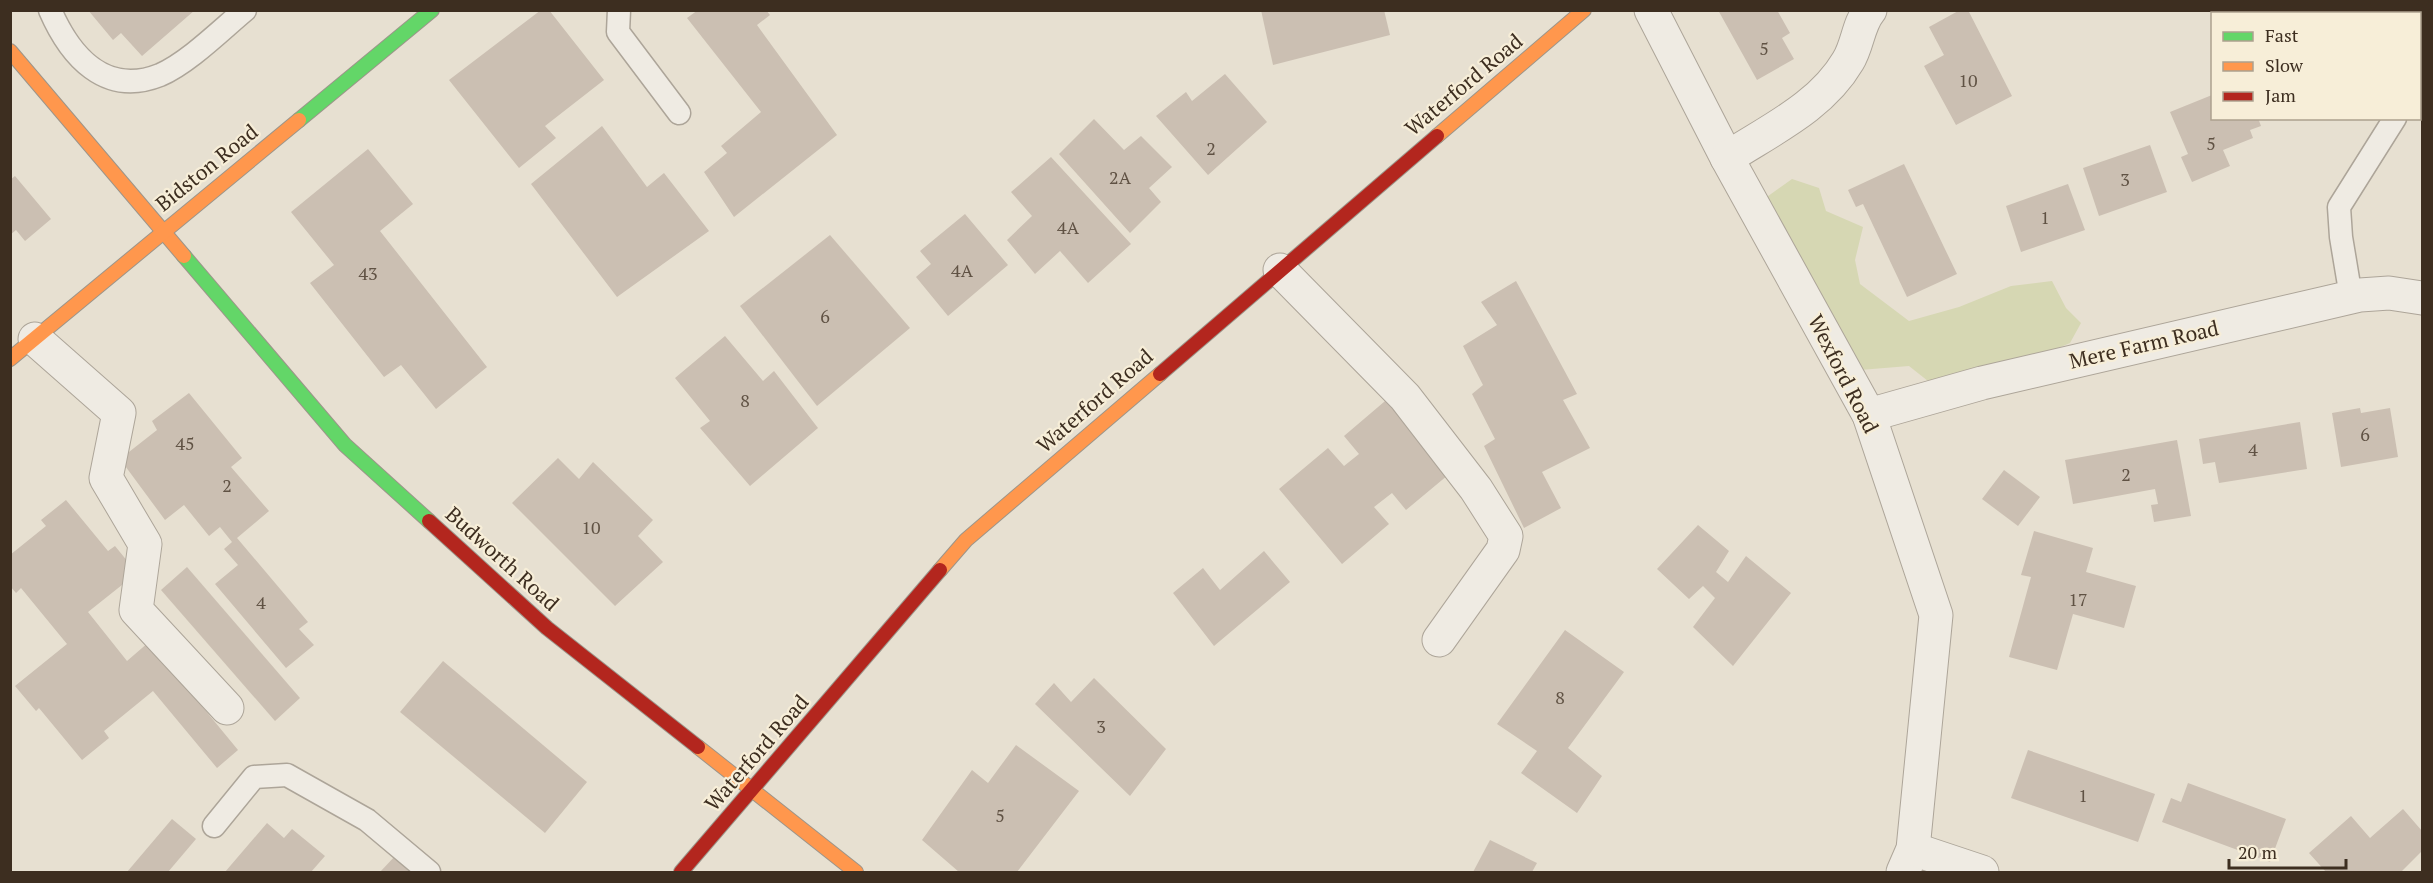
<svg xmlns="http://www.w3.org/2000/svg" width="2433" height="883" font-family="'PT Serif',serif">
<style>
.green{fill:#d6d7b3}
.building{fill:#cbbfb2}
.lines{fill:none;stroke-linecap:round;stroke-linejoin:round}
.lane-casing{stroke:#ada599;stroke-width:25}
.street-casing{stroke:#ada599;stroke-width:35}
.fast-casing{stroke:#9c958a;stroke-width:16}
.slow-casing{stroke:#9c958a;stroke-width:16}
.jam-casing{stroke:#9c958a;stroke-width:16}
.lane{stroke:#efebe3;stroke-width:22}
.street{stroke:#efebe3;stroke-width:33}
.fast{stroke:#63d668;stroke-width:14}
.slow{stroke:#ff974d;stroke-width:14}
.jam{stroke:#b3261e;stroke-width:14}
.labels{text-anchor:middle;stroke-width:4.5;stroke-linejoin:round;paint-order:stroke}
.number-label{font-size:18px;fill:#605244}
.street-label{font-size:21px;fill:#3d2e20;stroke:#f7eed8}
</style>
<rect width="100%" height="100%" fill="#e7e0d1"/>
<polygon class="green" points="1792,179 1819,188 1826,211 1863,227 1855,260 1860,284 1909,321 1959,307 2011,286 2052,281 2066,308 2081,323 2070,343 2042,355 1933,385 1909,366 1860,370 1764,199"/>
<g class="building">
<polygon points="88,10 195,10 142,56 121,33 113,40"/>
<polygon points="541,10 549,10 604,80 545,126 556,138 519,168 449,80"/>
<polygon points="698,10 766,10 770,15 757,25 837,135 734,217 704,172 727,153 721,146 761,112 687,18"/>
<polygon points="1261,10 1384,10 1390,35 1273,65"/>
<polygon points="1718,10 1777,10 1790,33 1782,38 1794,59 1757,80"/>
<polygon points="1960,10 1968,10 2012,96 1956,125 1924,66 1944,55 1929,27"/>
<polygon points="2273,10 2343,10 2344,14 2266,14"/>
<polygon points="1225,74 1267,122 1208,175 1156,116 1186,92 1192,101"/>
<polygon points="2212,95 2212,118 2258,118 2261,126 2250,130 2253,138 2223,150 2230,166 2192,182 2181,157 2188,154 2170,112"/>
<polygon points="1094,119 1124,150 1141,136 1172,167 1149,188 1161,202 1130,233 1059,154"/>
<polygon points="602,126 647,187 664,173 709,231 617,297 531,184"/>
<polygon points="2150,145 2167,192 2099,216 2083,168"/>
<polygon points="368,149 413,204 380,231 487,367 436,409 401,365 384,377 310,283 334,265 291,212"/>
<polygon points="1051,157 1131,244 1088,283 1060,251 1035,274 1007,240 1032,216 1011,192"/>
<polygon points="1904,164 1957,274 1907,297 1863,204 1856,207 1848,190"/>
<polygon points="15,176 51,219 25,241 16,230 10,235 10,180"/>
<polygon points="2068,184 2085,230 2021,252 2006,206"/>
<polygon points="965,214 1008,265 948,316 916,277 931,264 920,251"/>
<polygon points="830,235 910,328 817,406 740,306"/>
<polygon points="1516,281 1577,394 1563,400 1590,448 1542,472 1561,508 1524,528 1484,446 1495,439 1472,394 1483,385 1463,346 1497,325 1481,302"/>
<polygon points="725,336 763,381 774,371 818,428 750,486 700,428 710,421 675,378"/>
<polygon points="189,393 242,458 231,467 269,511 237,538 308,622 299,629 314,645 286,668 215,584 238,565 224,549 232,542 220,527 209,536 184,505 165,520 120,459 157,430 152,421"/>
<polygon points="1391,396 1454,470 1406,510 1392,493 1374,507 1389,524 1342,564 1279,489 1328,448 1344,466 1359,454 1344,436"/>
<polygon points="2360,408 2361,413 2390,408 2398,457 2341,467 2332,413"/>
<polygon points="2300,422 2307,469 2219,483 2215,462 2203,464 2199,439"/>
<polygon points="2177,440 2191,516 2154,522 2151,505 2158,504 2155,489 2073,504 2065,460"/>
<polygon points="558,458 579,479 593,462 653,520 638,536 663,562 615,606 512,503"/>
<polygon points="2004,470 2040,497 2018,526 1982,499"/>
<polygon points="66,500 108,551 115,546 137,573 88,612 127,661 149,642 238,750 217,768 153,691 104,731 109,738 82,760 39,708 36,711 15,686 67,644 21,588 16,593 10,586 10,555 46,526 41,520"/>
<polygon points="1698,525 1729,551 1716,572 1728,582 1746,556 1791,593 1733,666 1693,627 1715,598 1703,586 1689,599 1657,569"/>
<polygon points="2034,531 2093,548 2086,572 2136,586 2124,628 2073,614 2057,670 2009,657 2031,577 2021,575"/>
<polygon points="1264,551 1290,582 1214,646 1173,593 1203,568 1220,590"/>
<polygon points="187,567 300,698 275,721 161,590"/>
<polygon points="1565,630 1624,672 1568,748 1602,776 1577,813 1521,773 1537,751 1497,724"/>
<polygon points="443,661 587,782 545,833 400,712"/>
<polygon points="1094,678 1166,749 1130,796 1035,704 1054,683 1071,702"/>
<polygon points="1016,745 1079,791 1017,872 959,872 922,840 972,770 988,783"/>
<polygon points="2028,750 2155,794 2138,842 2011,798"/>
<polygon points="2188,783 2286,819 2270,862 2162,822 2171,798 2181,802"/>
<polygon points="2403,809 2422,831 2422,851 2401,872 2326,872 2309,853 2351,816 2370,838"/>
<polygon points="172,819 196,839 168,872 127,872"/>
<polygon points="267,823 284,838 292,829 325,856 311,872 225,872"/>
<polygon points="1490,840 1537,863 1532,872 1473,872"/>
<polygon points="397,854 418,872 380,872"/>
</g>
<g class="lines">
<g class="lane-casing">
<g id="lane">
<path d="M 50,10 C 70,56 105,97 160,75 C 188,63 221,30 245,10"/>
<polyline points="619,10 618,32 679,113"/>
<polyline points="2420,81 2422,76"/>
<polyline points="2351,297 2341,237 2339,207 2395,118"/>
<polyline points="214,826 254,777 287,775 367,820 429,872"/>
</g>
</g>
<g class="street-casing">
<g id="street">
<polyline points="1651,10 1727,158 1869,415 1936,615 1913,849 1903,872"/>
<path d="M 1727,158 C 1770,130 1821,107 1848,61 C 1858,45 1858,24 1870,10"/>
<polyline points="1280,270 1405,397 1476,489 1506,536 1503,550 1439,640"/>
<polyline points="35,339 119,413 106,478 145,544 136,610 227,708"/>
<polyline points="1869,415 1982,383 2360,295 2389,293 2422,298"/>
<polyline points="1913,849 1982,872"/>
</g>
</g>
<g class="fast-casing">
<g id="fast">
<polyline points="299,120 432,10"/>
<polyline points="184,256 345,445 429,521"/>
</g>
</g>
<g class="slow-casing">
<g id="slow">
<polyline points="10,51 184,256"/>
<polyline points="1437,136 1584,10"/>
<polyline points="10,359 299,120"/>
<polyline points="940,570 966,540 1160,374"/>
<polyline points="698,747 856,872"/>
</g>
</g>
<g class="jam-casing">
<g id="jam">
<polyline points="1160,374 1437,136"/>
<polyline points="429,521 547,628 698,747"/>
<polyline points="681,872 940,570"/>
</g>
</g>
<use href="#lane" class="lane"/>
<use href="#street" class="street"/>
<use href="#fast" class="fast"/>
<use href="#slow" class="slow"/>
<use href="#jam" class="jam"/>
</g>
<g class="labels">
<g class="number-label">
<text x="1764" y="55">5</text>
<text x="1968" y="87">10</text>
<text x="2211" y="150">5</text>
<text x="1211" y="155">2</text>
<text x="1120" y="184">2A</text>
<text x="2125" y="186">3</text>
<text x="2045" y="224">1</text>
<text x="1068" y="234">4A</text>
<text x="962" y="277">4A</text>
<text x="368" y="280">43</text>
<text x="825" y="323">6</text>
<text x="745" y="407">8</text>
<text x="2365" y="441">6</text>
<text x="185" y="450">45</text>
<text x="2253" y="456">4</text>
<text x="2126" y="481">2</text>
<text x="227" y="492">2</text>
<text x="591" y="534">10</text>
<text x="2078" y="606">17</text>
<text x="261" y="609">4</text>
<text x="1560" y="704">8</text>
<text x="1101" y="733">3</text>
<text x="2083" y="802">1</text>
<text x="1000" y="822">5</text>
</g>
<g class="street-label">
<text transform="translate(1464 85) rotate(-40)" y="7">Waterford Road</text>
<text transform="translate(207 168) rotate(-39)" y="7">Bidston Road</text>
<text transform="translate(2144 345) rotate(-13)" y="7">Mere Farm Road</text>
<text transform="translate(1843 374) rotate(63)" y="7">Wexford Road</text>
<text transform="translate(1095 401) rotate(-41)" y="7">Waterford Road</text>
<text transform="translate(502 559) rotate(42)" y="7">Budworth Road</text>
<text transform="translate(757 753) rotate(-49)" y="7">Waterford Road</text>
</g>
</g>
<rect width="2433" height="883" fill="none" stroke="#3d2e20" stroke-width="24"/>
<rect x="2211" y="12" width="210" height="108" fill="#f7eed8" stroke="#ada18e" stroke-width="1.5"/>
<rect x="2223" y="32" width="30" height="9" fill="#63d668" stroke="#ada18e" stroke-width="1.5"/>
<text x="2265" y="42" font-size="18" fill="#3d2e20">Fast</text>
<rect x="2223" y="62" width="30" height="9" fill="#ff974d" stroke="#ada18e" stroke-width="1.5"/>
<text x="2265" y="72" font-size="18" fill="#3d2e20">Slow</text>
<rect x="2223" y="92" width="30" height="9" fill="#b3261e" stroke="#ada18e" stroke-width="1.5"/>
<text x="2265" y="102" font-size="18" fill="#3d2e20">Jam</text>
<path d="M2229 859v9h117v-9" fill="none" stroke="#3d2e20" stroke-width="3"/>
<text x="2238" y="859" font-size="18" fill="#3d2e20" stroke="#f7eed8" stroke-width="4.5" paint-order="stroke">20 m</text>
</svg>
